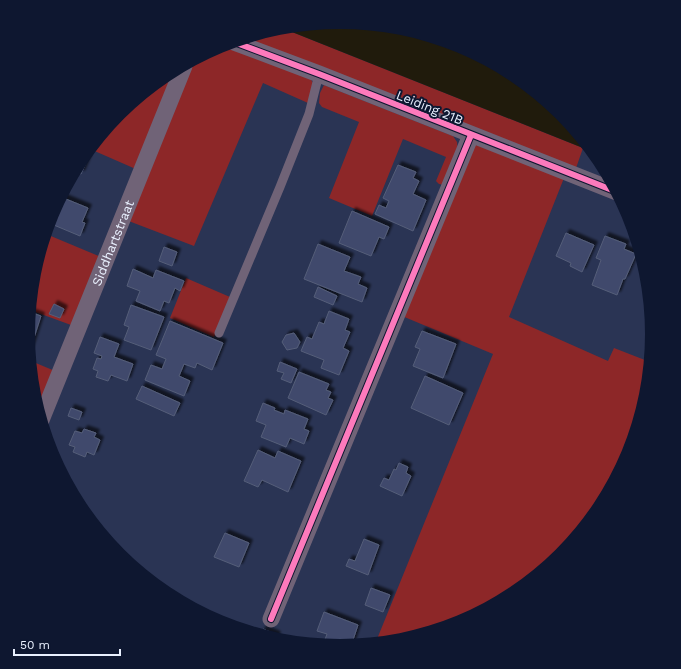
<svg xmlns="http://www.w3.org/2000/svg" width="681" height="669" font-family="'Work Sans',sans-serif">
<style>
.green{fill:#8d2728}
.water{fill:#201b0c}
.building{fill:#40496c;stroke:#555e79;filter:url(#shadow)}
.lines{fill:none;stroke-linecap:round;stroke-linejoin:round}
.service{stroke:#706377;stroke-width:9}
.minor{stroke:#706377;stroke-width:17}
.cycleway-casing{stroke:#0e1730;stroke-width:8}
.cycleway{stroke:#fd7abc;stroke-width:6}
.labels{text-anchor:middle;stroke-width:4;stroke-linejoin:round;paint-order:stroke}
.street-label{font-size:13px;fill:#e9f0fe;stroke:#0e1730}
</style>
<defs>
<filter id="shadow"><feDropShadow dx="3.5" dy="-3.5" stdDeviation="1" flood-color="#0009"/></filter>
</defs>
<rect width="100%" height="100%" fill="#2a3454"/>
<g class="green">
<polygon points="280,28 282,28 583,148 575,171 243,39"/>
<polygon points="227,44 309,76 313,83 308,103 263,83 194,246 126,220 189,63 221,46"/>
<polygon points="179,68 138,170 90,149 120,113 167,75"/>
<polygon points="324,85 453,136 457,142 458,152 444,185 439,184 436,181 446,157 403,139 372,216 329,198 359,122 322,107 319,103 320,93"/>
<polygon points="474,144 564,178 509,317 608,361 614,348 650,362 647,396 629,454 600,508 561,556 514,594 460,623 401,641 375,644 493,354 402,316"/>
<polygon points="46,234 101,257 71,325 30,310 34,273"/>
<polygon points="186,278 230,297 214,337 170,318"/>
<polygon points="31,361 55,371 38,410 34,395"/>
</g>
<polygon class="water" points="341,22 402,28 460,46 514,75 562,114 593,152 282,28"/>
<g class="building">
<polygon points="84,156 88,158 81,174 75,171"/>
<polygon points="398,165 416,172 413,178 419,181 413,194 426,200 413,231 375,214 379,205 386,208 389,201 383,198"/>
<polygon points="61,197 88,208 82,222 85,223 80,236 49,223 52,215"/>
<polygon points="352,211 389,227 384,239 379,237 371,256 339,243"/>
<polygon points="566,233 594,245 582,272 570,266 571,263 556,256"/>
<polygon points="605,236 626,244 624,249 636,254 625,279 623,279 617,295 592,285 601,260 596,258"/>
<polygon points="318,244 350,257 344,271 361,277 358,284 367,288 362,302 304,279"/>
<polygon points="164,247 177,252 172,266 159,261"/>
<polygon points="133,269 153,278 156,270 184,281 180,291 175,288 169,303 164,301 160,311 136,301 140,291 127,286"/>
<polygon points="318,287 337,296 333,305 314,297"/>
<polygon points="54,304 64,309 60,318 49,314"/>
<polygon points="131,305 164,317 151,350 124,340 129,327 124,325"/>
<polygon points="329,311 349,319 345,330 350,332 343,348 349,351 339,375 321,368 324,360 301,351 307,337 312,339 319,322 324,324"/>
<polygon points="30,312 41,316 30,350 28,334"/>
<polygon points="170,321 223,343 212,370 197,363 195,368 184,364 179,376 190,381 184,396 145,380 151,365 162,369 166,359 156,355"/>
<polygon points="422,331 456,344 443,378 413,366 420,349 415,347"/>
<polygon points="294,333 300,342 297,348 287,350 282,342 286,335"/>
<polygon points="100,337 119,344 114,357 133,364 127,381 111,375 108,381 96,377 98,371 93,369 97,358 101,359 102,356 94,353"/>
<polygon points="280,362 297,369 291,383 281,379 284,373 277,371"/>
<polygon points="299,372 329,384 326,390 331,392 328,398 333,400 326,415 288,398"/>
<polygon points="425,376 463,393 449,425 411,408"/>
<polygon points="142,386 180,403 174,416 136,399"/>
<polygon points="263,403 275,408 274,410 284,414 285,410 308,419 304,429 309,431 304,444 290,438 286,447 261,437 266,425 256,421"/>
<polygon points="71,408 82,412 79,420 68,416"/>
<polygon points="84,429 96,433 94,437 100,440 94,455 87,452 85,457 73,452 75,447 69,445 75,431 82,433"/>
<polygon points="258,450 275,458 278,451 301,461 288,492 262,480 258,487 244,481"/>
<polygon points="399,463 408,467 406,473 411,476 402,496 380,486 384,478 389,480 394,469 396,470"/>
<polygon points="225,533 249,543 239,567 214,557"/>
<polygon points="364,539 379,545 368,575 346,566 349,559 355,561"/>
<polygon points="371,588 390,595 383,612 365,605"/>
<polygon points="324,612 358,625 351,646 340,647 323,645 327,634 317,631"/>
<polygon points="263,629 277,635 275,640 260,635"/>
</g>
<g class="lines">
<polyline class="service" points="219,333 280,187 309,114 319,74"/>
<g class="minor">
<polyline points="234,42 319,74 617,192"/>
<path id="s1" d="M 41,420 L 184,66"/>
<polyline points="271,619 471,135"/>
</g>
<g class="cycleway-casing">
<g id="cycleway">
<polyline points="234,42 319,74 617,192"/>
<polyline points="271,619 471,135"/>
</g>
</g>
<use href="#cycleway" class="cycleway"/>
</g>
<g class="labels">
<g class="street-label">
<text transform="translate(430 107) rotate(22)" y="5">Leiding 21B</text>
<text dy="5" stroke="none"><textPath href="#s1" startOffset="191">Siddhartstraat</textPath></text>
</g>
</g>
<path d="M0 0H681V669H0ZM35 334a305 305 0 1 1 610 0a305 305 0 1 1-610 0Z" fill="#0e1730" fill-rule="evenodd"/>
<path d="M14 649v6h106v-6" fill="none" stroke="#e9f0fe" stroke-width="2"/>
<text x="20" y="649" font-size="12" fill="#e9f0fe" stroke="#0e1730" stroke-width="3" paint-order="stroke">50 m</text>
</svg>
